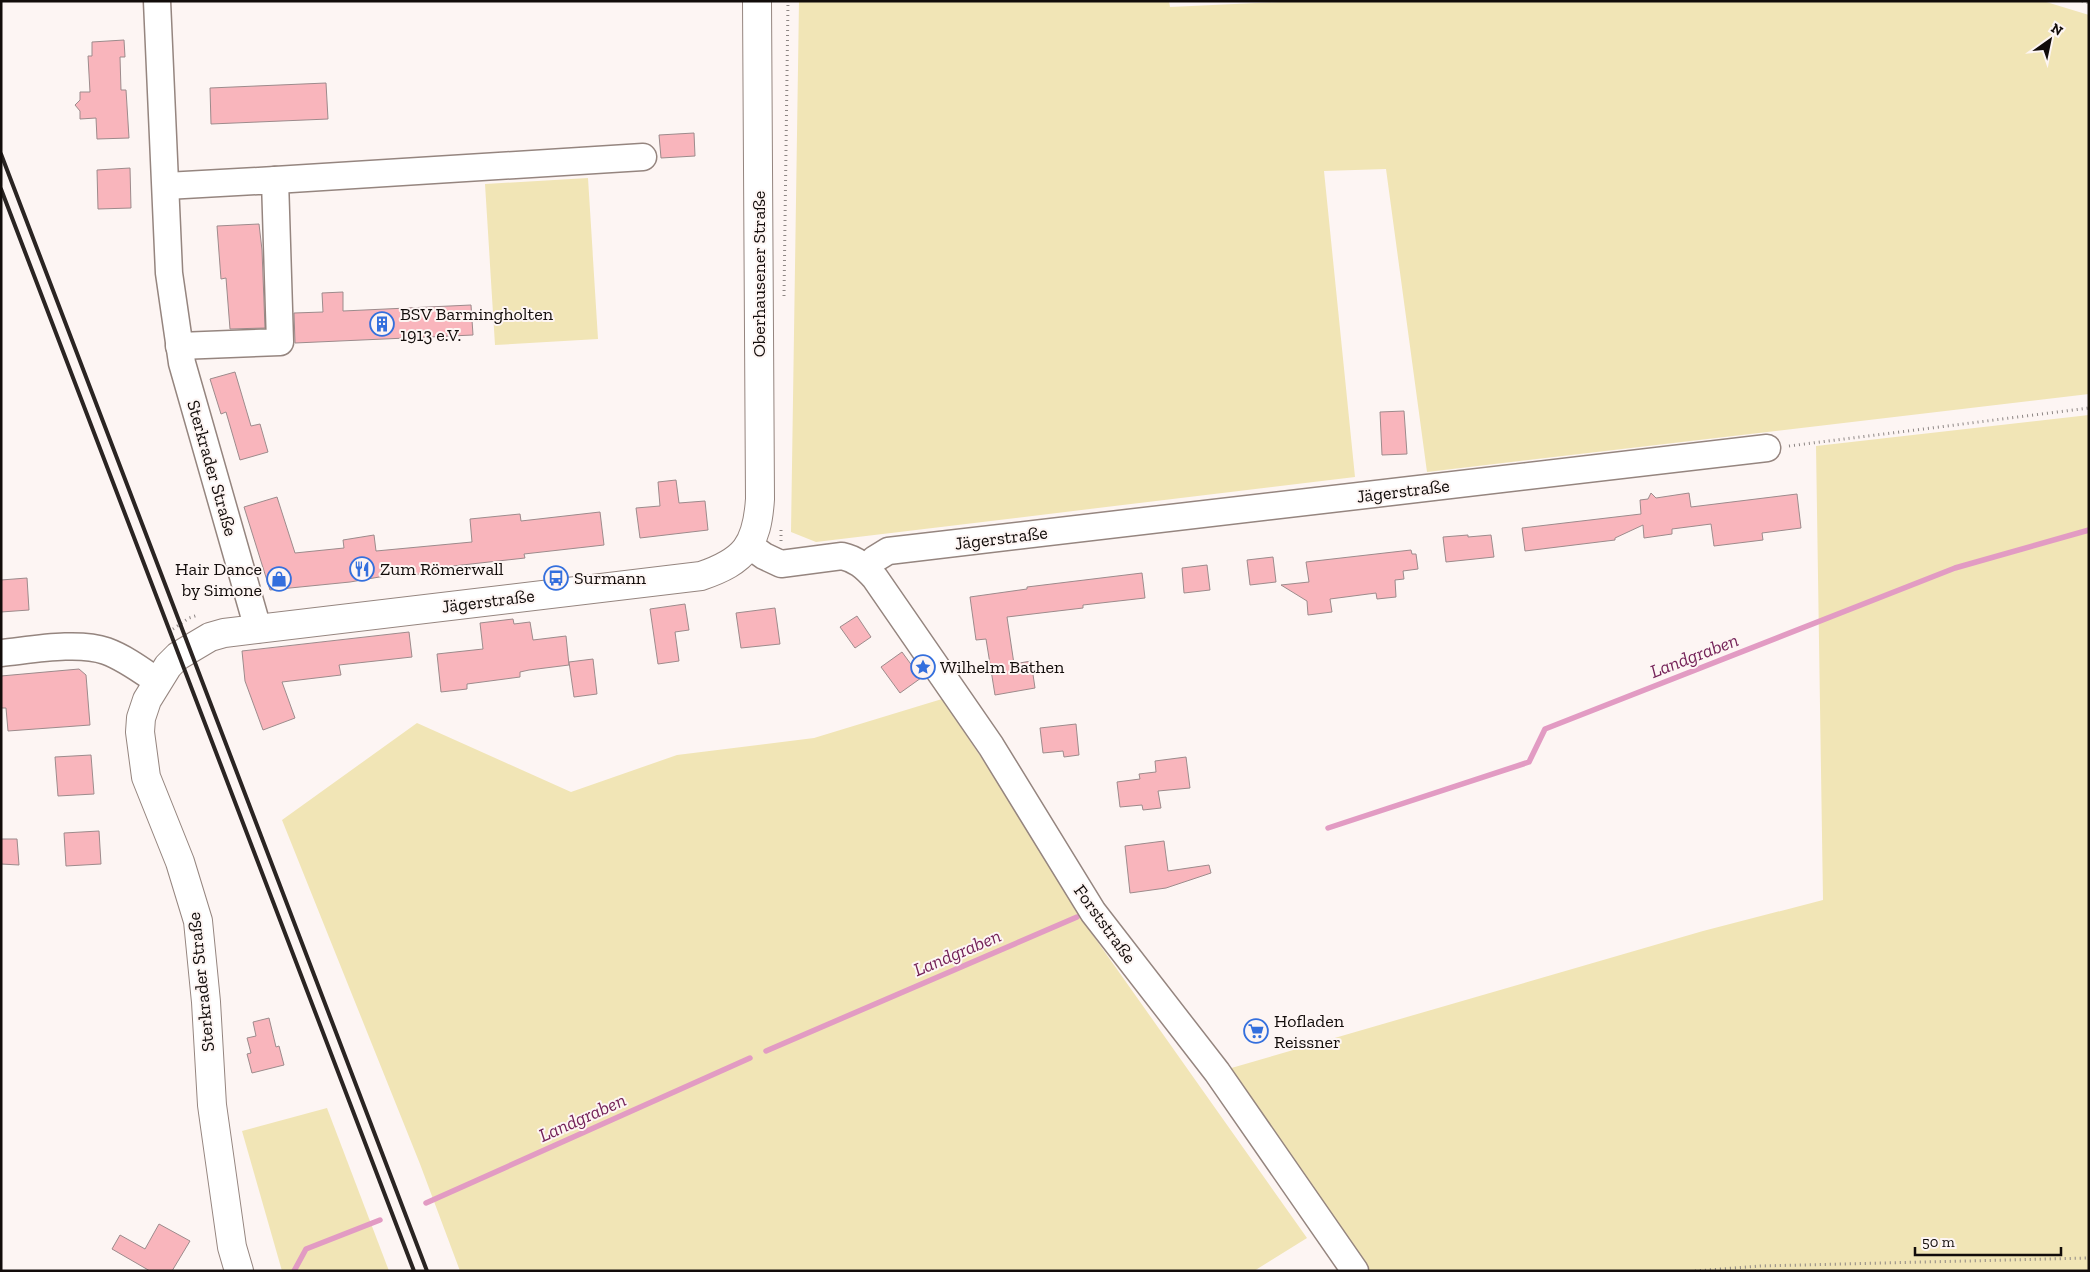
<svg xmlns="http://www.w3.org/2000/svg" width="2090" height="1272" font-family="'Zilla Slab',serif">
<style>
.green{fill:#f1e5b6}
.lines{fill:none;stroke-linecap:round;stroke-linejoin:round}
.stream{stroke:#e29bc3;stroke-width:5.5}
.building{fill:#f9b5bc;stroke:#9d8b8c}
.minor-casing{stroke:#95857f;stroke-width:29}
.major-casing{stroke:#95857f;stroke-width:30}
.path{stroke:#8d8684;stroke-width:3;stroke-dasharray:1 4;stroke-linecap:butt}
.minor{stroke:#fff;stroke-width:26}
.major{stroke:#fff;stroke-width:28}
.rail{stroke:#2a2422;stroke-width:4}
.labels{text-anchor:middle;stroke-width:4;stroke-linejoin:round;paint-order:stroke}
.street-label{font-size:18px;fill:#120c0a;stroke:#fdf5f3}
.poi-label{font-size:18px;fill:#120c0a;stroke:#fdf5f3;text-anchor:start}
.water-label{font-size:19px;font-style:italic;fill:#742258;stroke:#fdf5f3}
</style>
<rect width="100%" height="100%" fill="#fdf5f3"/>
<g class="green">
<polygon points="799,1 1169,1 1170,7 1302,1 2043,1 2089,15 2089,394 1427,472 1386,169 1324,171 1355,477 816,542 791,532"/>
<polygon points="588,178 598,339 495,345 485,184"/>
<polygon points="2089,415 2089,1271 1369,1271 1228,1069 1703,931 1823,900 1816,446"/>
<polygon points="942,699 1088,917 1085,924 1307,1238 1254,1271 460,1271 420,1164 282,820 417,723 571,792 677,755 814,738"/>
<polygon points="327,1108 389,1271 282,1271 242,1131"/>
</g>
<g class="lines">
<g class="stream">
<polyline points="1328,828 1529,762 1545,729 1955,568 2089,530"/>
<polyline points="766,1051 1077,917"/>
<polyline points="426,1203 750,1058"/>
<polyline points="294,1271 306,1249 380,1220"/>
</g>
</g>
<g class="building">
<polygon points="124,40 125,57 120,57 121,90 126,90 129,138 97,139 96,118 80,119 80,111 75,105 80,100 80,92 90,92 88,56 92,56 92,42"/>
<polygon points="326,83 328,119 211,124 210,88"/>
<polygon points="694,133 695,156 661,158 659,135"/>
<polygon points="130,168 131,208 98,209 97,170"/>
<polygon points="259,224 262,250 265,328 230,329 226,278 221,279 217,226"/>
<polygon points="343,292 343,311 471,305 473,335 295,343 294,313 323,312 322,293"/>
<polygon points="235,372 251,426 260,424 268,452 240,460 226,412 221,414 210,379"/>
<polygon points="1404,411 1407,454 1382,455 1380,412"/>
<polygon points="676,480 679,503 705,501 708,530 640,538 636,508 660,506 658,482"/>
<polygon points="1651,493 1656,498 1689,493 1691,507 1797,494 1801,528 1762,533 1763,540 1714,546 1711,524 1672,529 1672,534 1644,538 1643,525 1615,538 1615,540 1525,551 1522,528 1641,514 1640,500 1648,499"/>
<polygon points="277,497 295,553 344,548 343,540 374,535 376,551 472,542 470,519 520,514 521,521 600,512 604,545 524,554 525,558 453,566 454,571 398,576 397,574 350,582 270,590 244,507"/>
<polygon points="1468,535 1468,537 1491,535 1494,557 1446,562 1443,537"/>
<polygon points="1411,550 1412,554 1416,554 1418,569 1403,571 1404,579 1395,580 1396,597 1377,599 1376,593 1330,599 1332,612 1308,615 1307,601 1281,585 1309,582 1306,562"/>
<polygon points="1273,557 1276,582 1250,585 1247,560"/>
<polygon points="1207,565 1210,590 1184,593 1182,568"/>
<polygon points="1142,573 1145,598 1083,605 1083,608 1007,617 1014,664 1031,661 1035,688 995,695 986,639 976,640 970,597 1027,589 1027,587"/>
<polygon points="27,578 29,610 1,612 1,580"/>
<polygon points="685,604 689,630 675,632 679,661 658,664 650,609"/>
<polygon points="775,608 780,644 741,648 736,613"/>
<polygon points="857,616 871,637 855,648 840,627"/>
<polygon points="513,619 514,624 530,622 533,640 566,636 569,665 529,670 520,672 520,677 467,684 467,689 441,692 437,654 483,649 480,623"/>
<polygon points="409,632 412,657 339,665 341,675 282,682 295,718 263,730 245,681 242,651"/>
<polygon points="902,652 921,678 900,693 881,667"/>
<polygon points="593,659 597,694 574,697 569,662"/>
<polygon points="79,669 86,675 90,725 8,731 6,708 1,708 1,676"/>
<polygon points="1076,724 1079,755 1064,757 1063,751 1043,753 1040,728"/>
<polygon points="91,755 94,794 58,796 55,757"/>
<polygon points="1186,757 1190,788 1158,791 1161,808 1143,810 1142,805 1120,807 1117,782 1140,779 1139,774 1156,772 1155,761"/>
<polygon points="99,831 101,864 66,866 64,833"/>
<polygon points="1,839 17,839 19,865 1,864"/>
<polygon points="1164,841 1168,871 1209,865 1211,873 1166,888 1130,893 1125,846"/>
<polygon points="269,1018 276,1047 279,1046 284,1065 252,1073 247,1054 251,1053 247,1038 256,1036 253,1022"/>
<polygon points="159,1224 190,1241 172,1271 150,1271 112,1249 120,1235 145,1249"/>
</g>
<g class="lines">
<g class="minor-casing">
<g id="minor">
<polyline points="157,1 169,273 182,363 258,629"/>
<polyline points="275,180 643,157"/>
<polyline points="166,186 275,180 280,342 179,346"/>
<path d="M 750,546 L 764,556 L 781,564 L 842,556 C 856,559 865,567 875,578 L 991,746 L 1093,912 L 1217,1072 L 1355,1271"/>
<polyline points="866,568 875,559 888,551 1767,448"/>
<path d="M 1,653 C 31,650 78,641 106,651 C 125,658 141,670 157,681"/>
</g>
</g>
<g class="major-casing">
<path id="major" d="M 239,1271 L 232,1247 L 212,1105 L 206,1002 L 198,921 L 180,862 L 146,777 L 140,732 L 141,718 L 147,700 L 168,666 L 178,656 L 210,637 L 224,633 L 701,576 C 745,561 757,545 760,499 L 757,1"/>
</g>
<g class="path">
<polyline points="2082,1 2089,3"/>
<polyline points="784,296 788,1"/>
<polyline points="1789,446 2089,408"/>
<polyline points="781,541 781,527"/>
<polyline points="173,629 189,618 198,615"/>
<polyline points="1695,1271 1760,1266 2089,1258"/>
</g>
<use href="#minor" class="minor"/>
<use href="#major" class="major"/>
<g class="rail">
<polyline points="1,154 427,1271"/>
<polyline points="1,189 414,1271"/>
</g>
</g>
<defs>
<g id="building-ring" transform="scale(1.25)"><circle r="9.5" fill="#fdf5f3" stroke="#346fdd" stroke-width="1.5"/><path d="M-4-6H4V6H1V3H-1V6H-4ZM-2.5-4.3h1.7v1.8h-1.7ZM.8-4.3h1.7v1.8H.8ZM-2.5-1h1.7V.8h-1.7ZM.8-1h1.7V.8H.8Z" fill="#346fdd"/></g>
<g id="restaurant-ring" transform="scale(1.25)"><circle r="9.5" fill="#fdf5f3" stroke="#346fdd" stroke-width="1.5"/><path d="M-5-6h1v4h1v-4h1v4h1v-4h1v5L-1.5 .5V6h-2V.5L-5-1ZM5-6V6H3V1.5H1.5Q1.5-4 5-6Z" fill="#346fdd"/></g>
<g id="bus-ring" transform="scale(1.25)"><circle r="9.5" fill="#fdf5f3" stroke="#346fdd" stroke-width="1.5"/><path d="M-5-6H5V4H4V6H2V4H-2V6H-4V4H-5ZM-3.5-4V0h7V-4ZM-3.5 1.2v1.5H-2V1.2ZM2 1.2v1.5H3.5V1.2Z" fill="#346fdd"/></g>
<g id="shop-ring" transform="scale(1.25)"><circle r="9.5" fill="#fdf5f3" stroke="#346fdd" stroke-width="1.5"/><path d="M-5-2.5h2.3a2.7 3.5 0 0 1 5.4 0H5L5.5 6h-11ZM-1.5-2.5h3a1.5 2.3 0 0 0-3 0Z" fill="#346fdd"/></g>
<g id="sight-ring" transform="scale(1.25)"><circle r="9.5" fill="#fdf5f3" stroke="#346fdd" stroke-width="1.5"/><path d="M0-6L1.8-2.2L6-1.7L2.9 1.2L3.7 5.4L0 3.3L-3.7 5.4L-2.9 1.2L-6-1.7L-1.8-2.2Z" fill="#346fdd"/></g>
<g id="supermarket-ring" transform="scale(1.25)"><circle r="9.5" fill="#fdf5f3" stroke="#346fdd" stroke-width="1.5"/><path d="M-6-5.5h2.5l.6 2H6L4.5 2H-2.5L-4.4-4H-6ZM-1.5 3.2a1.3 1.3 0 1 0 .1 0ZM3 3.2a1.3 1.3 0 1 0 .1 0Z" fill="#346fdd"/></g>
</defs>
<g fill-rule="evenodd">
<use href="#building-ring" x="382" y="324"/>
<use href="#restaurant-ring" x="362" y="569"/>
<use href="#bus-ring" x="556" y="578"/>
<use href="#shop-ring" x="279" y="579"/>
<use href="#sight-ring" x="923" y="667"/>
<use href="#supermarket-ring" x="1256" y="1031"/>
</g>
<g class="labels">
<g class="street-label">
<text transform="translate(759 274) rotate(-90)" y="6">Oberhausener Straße</text>
<text transform="translate(212 468) rotate(74)" y="6">Sterkrader Straße</text>
<text transform="translate(1403 491) rotate(-7)" y="6">Jägerstraße</text>
<text transform="translate(1001 538) rotate(-7)" y="6">Jägerstraße</text>
<text transform="translate(488 601) rotate(-7)" y="6">Jägerstraße</text>
<text transform="translate(1105 924) rotate(54)" y="6">Forststraße</text>
<text transform="translate(201 982) rotate(-96)" y="6">Sterkrader Straße</text>
</g>
<g class="poi-label">
<text x="400" y="320">BSV Barmingholten<tspan x="400" dy="21">1913 e.V.</tspan></text>
<text x="262" y="575" text-anchor="end">Hair Dance<tspan x="262" dy="21">by Simone</tspan></text>
<text x="380" y="575">Zum Römerwall</text>
<text x="574" y="584">Surmann</text>
<text x="940" y="673">Wilhelm Bathen</text>
<text x="1274" y="1027">Hofladen<tspan x="1274" dy="21">Reissner</tspan></text>
</g>
<g class="water-label">
<text transform="translate(1694 655) rotate(-21)" y="7">Landgraben</text>
<text transform="translate(957 952) rotate(-23)" y="7">Landgraben</text>
<text transform="translate(582 1117) rotate(-24)" y="7">Landgraben</text>
</g>
</g>
<rect width="2090" height="1272" fill="none" stroke="#120c0a" stroke-width="5"/>
<g transform="translate(2050 40) rotate(33)" stroke="#fdf5f3" stroke-width="4" paint-order="stroke">
<path d="M0-4L9 19L0 12L-9 19Z" fill="#120c0a"/>
<text y="-8" font-size="14" font-weight="bold" text-anchor="middle" fill="#120c0a">N</text>
</g>
<path d="M1915 1247v8h146v-8" fill="none" stroke="#120c0a" stroke-width="2.5"/>
<text x="1922" y="1247" font-size="15" fill="#120c0a" stroke="#fdf5f3" stroke-width="4" paint-order="stroke">50 m</text>
</svg>
